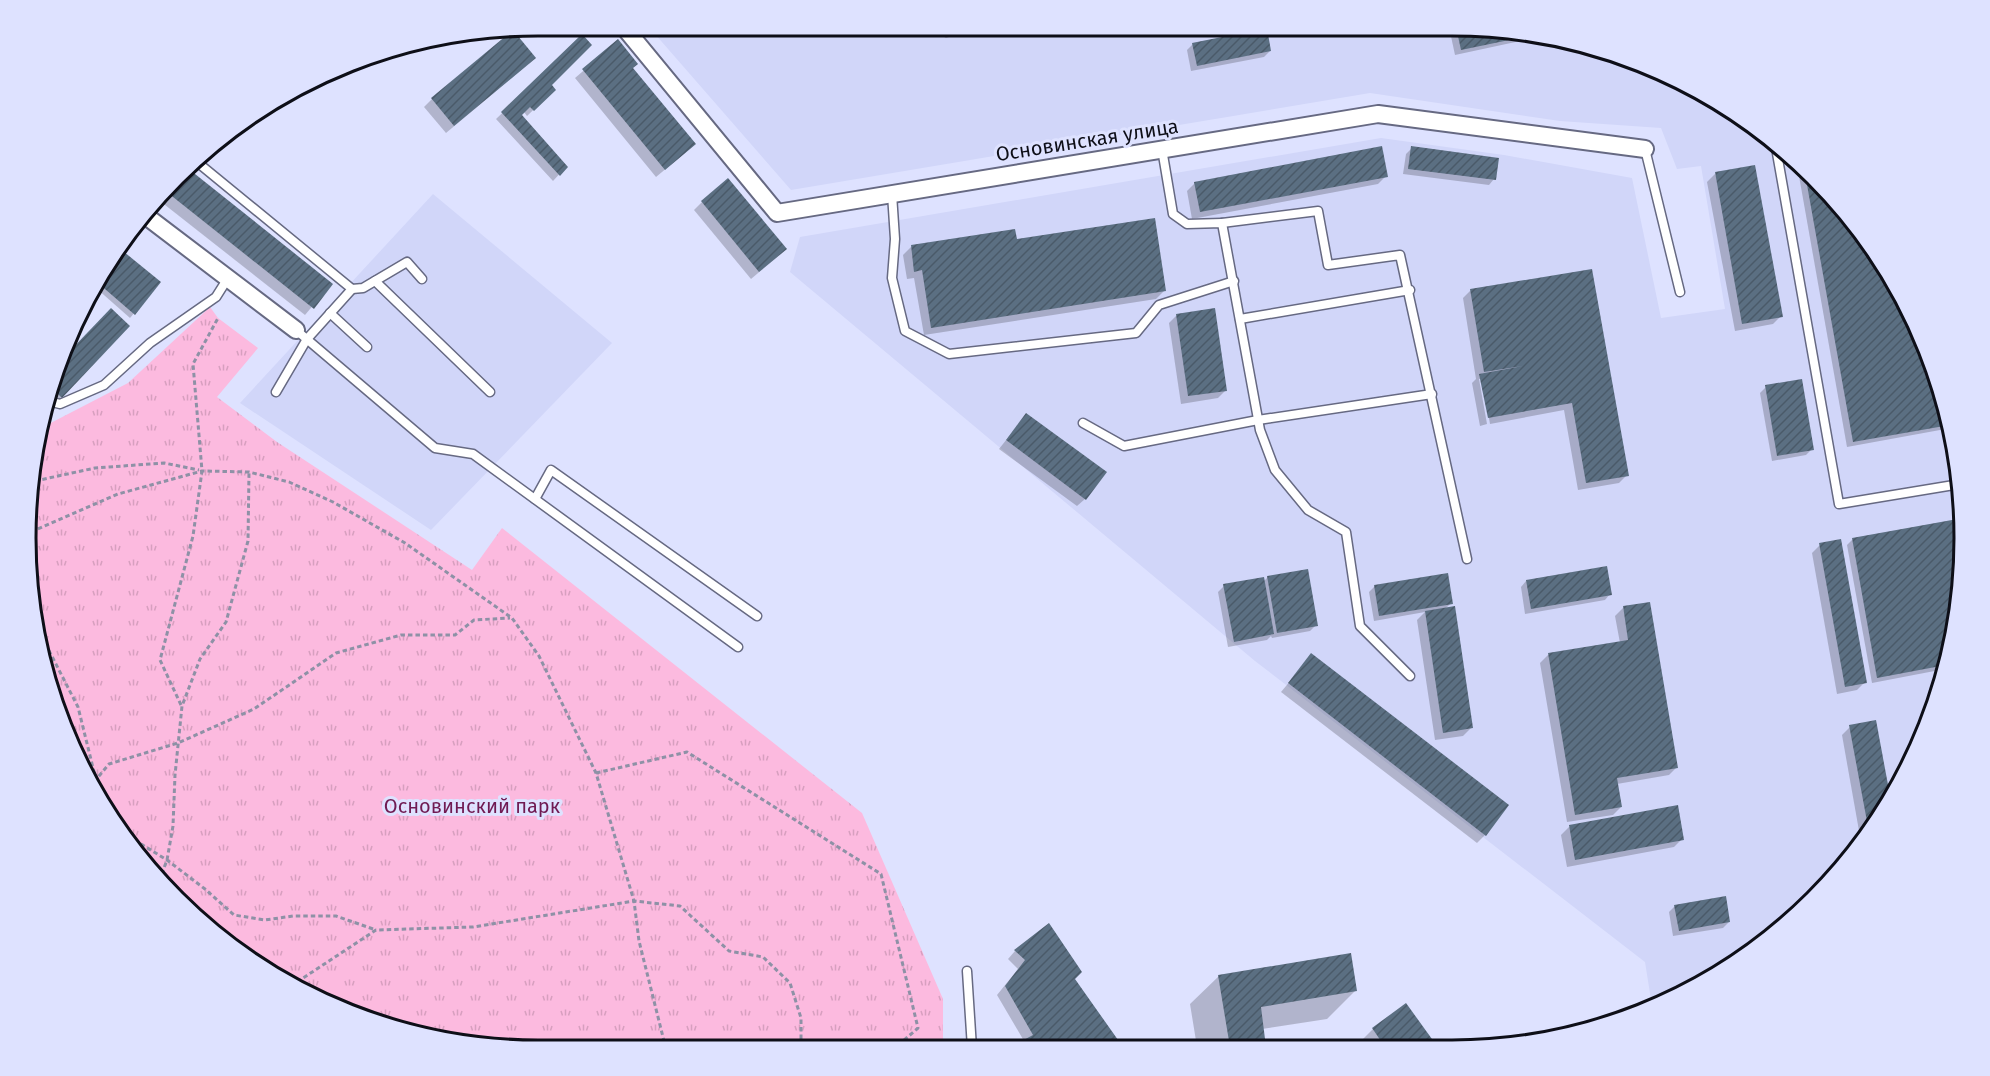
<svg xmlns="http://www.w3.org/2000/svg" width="1990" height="1076" font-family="'Fira Sans',sans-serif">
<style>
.built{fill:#d1d6f9}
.park{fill:url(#park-tufts)}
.shadow{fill:#0003}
.building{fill:url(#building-hatch)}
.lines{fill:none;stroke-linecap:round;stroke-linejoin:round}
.lane-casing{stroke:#666982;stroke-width:11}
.street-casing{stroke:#666982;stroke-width:20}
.path{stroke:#8e91a6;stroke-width:3;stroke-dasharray:4.5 3;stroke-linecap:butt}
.lane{stroke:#fff;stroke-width:8}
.street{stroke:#fff;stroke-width:16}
.labels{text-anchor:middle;stroke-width:6;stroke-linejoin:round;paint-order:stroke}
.street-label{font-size:20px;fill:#0e0f18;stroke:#dee2ff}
.park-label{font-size:20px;fill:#701a53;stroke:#dee2ff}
.rim{fill:none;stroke:#0e0f18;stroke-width:3}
</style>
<defs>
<pattern id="park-tufts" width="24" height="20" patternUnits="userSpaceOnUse" patternTransform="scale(1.5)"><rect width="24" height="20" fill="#fcbadf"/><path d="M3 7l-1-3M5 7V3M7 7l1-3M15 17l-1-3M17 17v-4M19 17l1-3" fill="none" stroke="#d79fbf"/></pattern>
<pattern id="building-hatch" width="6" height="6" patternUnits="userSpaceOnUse" patternTransform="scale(1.5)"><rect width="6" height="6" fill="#5b6f82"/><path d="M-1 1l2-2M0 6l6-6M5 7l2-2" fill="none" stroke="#4a5a69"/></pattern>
</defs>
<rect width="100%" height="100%" fill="#dee2ff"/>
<g class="built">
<polygon points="648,26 1485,27 1585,43 1708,94 1790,152 1858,226 1911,311 1947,405 1963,504 1960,605 1937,702 1896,794 1837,876 1737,964 1652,1006 1645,962 1255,661 790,272 800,237 1381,138 1504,155 1632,178 1661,318 1725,309 1701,166 1677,169 1661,128 1560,121 1370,93 791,190"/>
<polygon points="433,194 612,343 431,530 240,403"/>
</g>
<polygon class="park" points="210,307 218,318 258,348 217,397 277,442 472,570 502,528 862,813 943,999 943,1048 505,1049 405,1033 282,982 153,876 65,734 27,572 41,428 128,383"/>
<g class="shadow">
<polygon points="933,26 963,26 958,34 946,38 935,32"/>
<polygon points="1449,27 1485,27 1543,36 1455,55"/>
<polygon points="582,36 550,85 554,90 527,116 524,112 520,115 566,167 553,181 496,119"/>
<polygon points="617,42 632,68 686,152 656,177 575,78"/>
<polygon points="1193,44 1270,51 1264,57 1191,71 1187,50"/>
<polygon points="526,66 446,133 424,107 432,99"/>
<polygon points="1412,148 1494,179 1489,185 1403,174 1406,154"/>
<polygon points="1796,159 1858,226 1911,311 1947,405 1951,428 1847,447"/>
<polygon points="189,171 331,284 305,315 160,201"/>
<polygon points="1715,174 1781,316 1773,324 1735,331 1707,182"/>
<polygon points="1386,176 1378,184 1192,219 1187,191 1195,183"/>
<polygon points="702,202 777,257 751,279 694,210"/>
<polygon points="1016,241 1164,291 1156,299 924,335 914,278 907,279 903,255 911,247"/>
<polygon points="117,248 159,283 130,318 96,288 112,254"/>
<polygon points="1591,271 1627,475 1619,483 1578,490 1564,410 1490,424 1482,379 1479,379 1487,424 1480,426 1472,383 1476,379 1463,298 1471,290"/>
<polygon points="1177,315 1226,390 1218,398 1181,404 1169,323"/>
<polygon points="94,327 61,397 44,414 42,412 43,406 65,357"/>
<polygon points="1766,387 1812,449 1806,455 1772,461 1760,393"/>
<polygon points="1026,415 1085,499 1077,506 999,449"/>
<polygon points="1963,519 1960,605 1945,669 1872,683 1847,545 1853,539"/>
<polygon points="1820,545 1865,682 1857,690 1837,694 1812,553"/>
<polygon points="1268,577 1316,625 1310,631 1272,638 1271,636 1267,640 1228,647 1218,592 1224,586 1264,581"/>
<polygon points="1526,581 1610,594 1605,600 1525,614 1521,587"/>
<polygon points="1375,586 1451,603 1445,609 1471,728 1463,736 1435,740 1417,620 1425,612 1374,621 1369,592"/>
<polygon points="1623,608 1677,767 1669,775 1617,784 1621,807 1613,815 1567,822 1540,663 1548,655 1620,643 1615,616"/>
<polygon points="1312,655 1485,835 1477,843 1281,692"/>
<polygon points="1850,727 1890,803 1861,842 1842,735"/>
<polygon points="1569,827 1682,839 1674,847 1567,867 1561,835"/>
<polygon points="1675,906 1729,922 1723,928 1673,936 1669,912"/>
<polygon points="1015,951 1073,979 1122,1047 1016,1048 1024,1041 997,995 1018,969 1008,959"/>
<polygon points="1219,976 1355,991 1327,1019 1262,1029 1265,1047 1197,1047 1190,1004"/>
<polygon points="1406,1005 1436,1046 1365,1047 1361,1041 1373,1029"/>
</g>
<g class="building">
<polygon points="938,26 965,26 963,31 950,35 939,29"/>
<polygon points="1456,27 1485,27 1533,35 1461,50"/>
<polygon points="1267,28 1271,51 1197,66 1192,43"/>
<polygon points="513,30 536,58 454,126 431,98"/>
<polygon points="582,34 592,45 552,85 556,90 534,111 530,107 522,115 568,167 560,176 501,112"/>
<polygon points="618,39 638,64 633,68 696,144 665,170 582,69"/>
<polygon points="1382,146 1388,177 1200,212 1194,182"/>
<polygon points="1411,146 1499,158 1496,180 1408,169"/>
<polygon points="1755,165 1783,317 1742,324 1715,172"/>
<polygon points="1804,168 1858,226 1911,311 1947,405 1950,425 1853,442"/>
<polygon points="190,170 333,284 314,309 168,193"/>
<polygon points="728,178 787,249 759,272 701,201"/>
<polygon points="1155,218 1166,291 931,328 922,270 914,272 911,245 1015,229 1017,239"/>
<polygon points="118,247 161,282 135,315 98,283 112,254"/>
<polygon points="1592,269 1629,476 1586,483 1572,403 1488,418 1479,374 1523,366 1484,372 1470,289"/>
<polygon points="111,308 130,326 62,398 51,387 66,355"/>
<polygon points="1215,308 1227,391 1188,396 1176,314"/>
<polygon points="1802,379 1814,450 1777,456 1765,385"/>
<polygon points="1026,413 1107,472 1086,500 1006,440"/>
<polygon points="1963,518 1960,605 1946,665 1877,678 1852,538"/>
<polygon points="1841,539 1867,683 1845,687 1819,543"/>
<polygon points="1607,566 1612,595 1531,609 1526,580"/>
<polygon points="1308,569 1318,626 1277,633 1267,576"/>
<polygon points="1448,573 1453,604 1379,616 1374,585"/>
<polygon points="1264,577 1274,634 1234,642 1223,584"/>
<polygon points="1650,602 1678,768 1617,778 1622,807 1575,815 1548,653 1628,640 1623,606"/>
<polygon points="1455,606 1473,728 1443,733 1425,611"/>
<polygon points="1311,653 1509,805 1486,836 1288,683"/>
<polygon points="1876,720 1891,801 1869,832 1849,725"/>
<polygon points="1678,805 1684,840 1575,860 1569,825"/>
<polygon points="1726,896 1730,922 1679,931 1674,905"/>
<polygon points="1049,923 1082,972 1075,979 1123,1047 1022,1048 1018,1043 1033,1035 1005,986 1025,960 1014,950"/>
<polygon points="1351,953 1357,991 1261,1007 1266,1047 1230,1047 1218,975"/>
<polygon points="1406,1003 1437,1046 1385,1047 1372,1028"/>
</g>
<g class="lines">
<g class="lane-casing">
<g id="lane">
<polyline points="1775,142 1839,504 1960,484"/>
<polyline points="1162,149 1173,214 1187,224 1222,223 1260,430 1275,470 1308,510 1346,532 1360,626 1410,676"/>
<polyline points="1645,149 1680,292"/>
<polyline points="197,162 352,289 307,339 276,392"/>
<polyline points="892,194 895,239 892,278 905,331 949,354 1136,333 1159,305 1234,281"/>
<polyline points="1222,223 1318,211 1328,265 1400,255 1467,559"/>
<polyline points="375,281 490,392"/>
<polyline points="352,289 363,288 407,262 422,279"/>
<polyline points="330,313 367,347"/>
<polyline points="1240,319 1410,290"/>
<polyline points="296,330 435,448 473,454 738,647"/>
<polyline points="47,397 52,402 60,404 104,385 150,343 216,297 228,278"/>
<polyline points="1083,423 1124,446 1258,420 1432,394"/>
<polyline points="535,499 551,470 757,616"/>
<polyline points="967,971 972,1048"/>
</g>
</g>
<g class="street-casing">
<g id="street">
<polyline points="623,26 777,213 1378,114 1645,149"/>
<polyline points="146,216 296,330"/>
</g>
</g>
<g class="path">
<polyline points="35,481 95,468 164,463 199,470"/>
<polyline points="31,532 118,494 202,471 249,472 289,482 333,502 405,543 512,618 539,656 596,773 634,901 639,941 666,1049"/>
<polyline points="28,562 29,584"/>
<polyline points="42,637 78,707 98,788"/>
<polyline points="181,705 160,660 193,536 202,471 193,364 218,318"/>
<polyline points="596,773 687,752 881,874 918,1028 895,1048"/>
<polyline points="94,782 109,764 178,743 254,709 336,653 401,635 455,635 474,620 510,618"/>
<polyline points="128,836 167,860 205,889 234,915 265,920 293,916 336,916 376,930"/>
<polyline points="159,881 167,860 173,826 175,775 182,706 200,659 226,622 248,541 249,472"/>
<polyline points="291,986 376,930 473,927 634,901 680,906 729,951 763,957 790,983 801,1018 801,1048"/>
</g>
<use href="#lane" class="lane"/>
<use href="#street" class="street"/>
</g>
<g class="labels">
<g class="street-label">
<text transform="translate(1087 140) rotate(-9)" y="7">Основинская улица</text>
</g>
<g class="park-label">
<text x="472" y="813">Основинский парк</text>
</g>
</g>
<path d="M0 0H1990V1076H0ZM538 36H1452A502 502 0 0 1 1954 538V538A502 502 0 0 1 1452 1040H538A502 502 0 0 1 36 538V538A502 502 0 0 1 538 36Z" fill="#dee2ff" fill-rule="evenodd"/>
<path class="rim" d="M538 36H1452A502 502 0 0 1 1954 538V538A502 502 0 0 1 1452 1040H538A502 502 0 0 1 36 538V538A502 502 0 0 1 538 36Z"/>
</svg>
